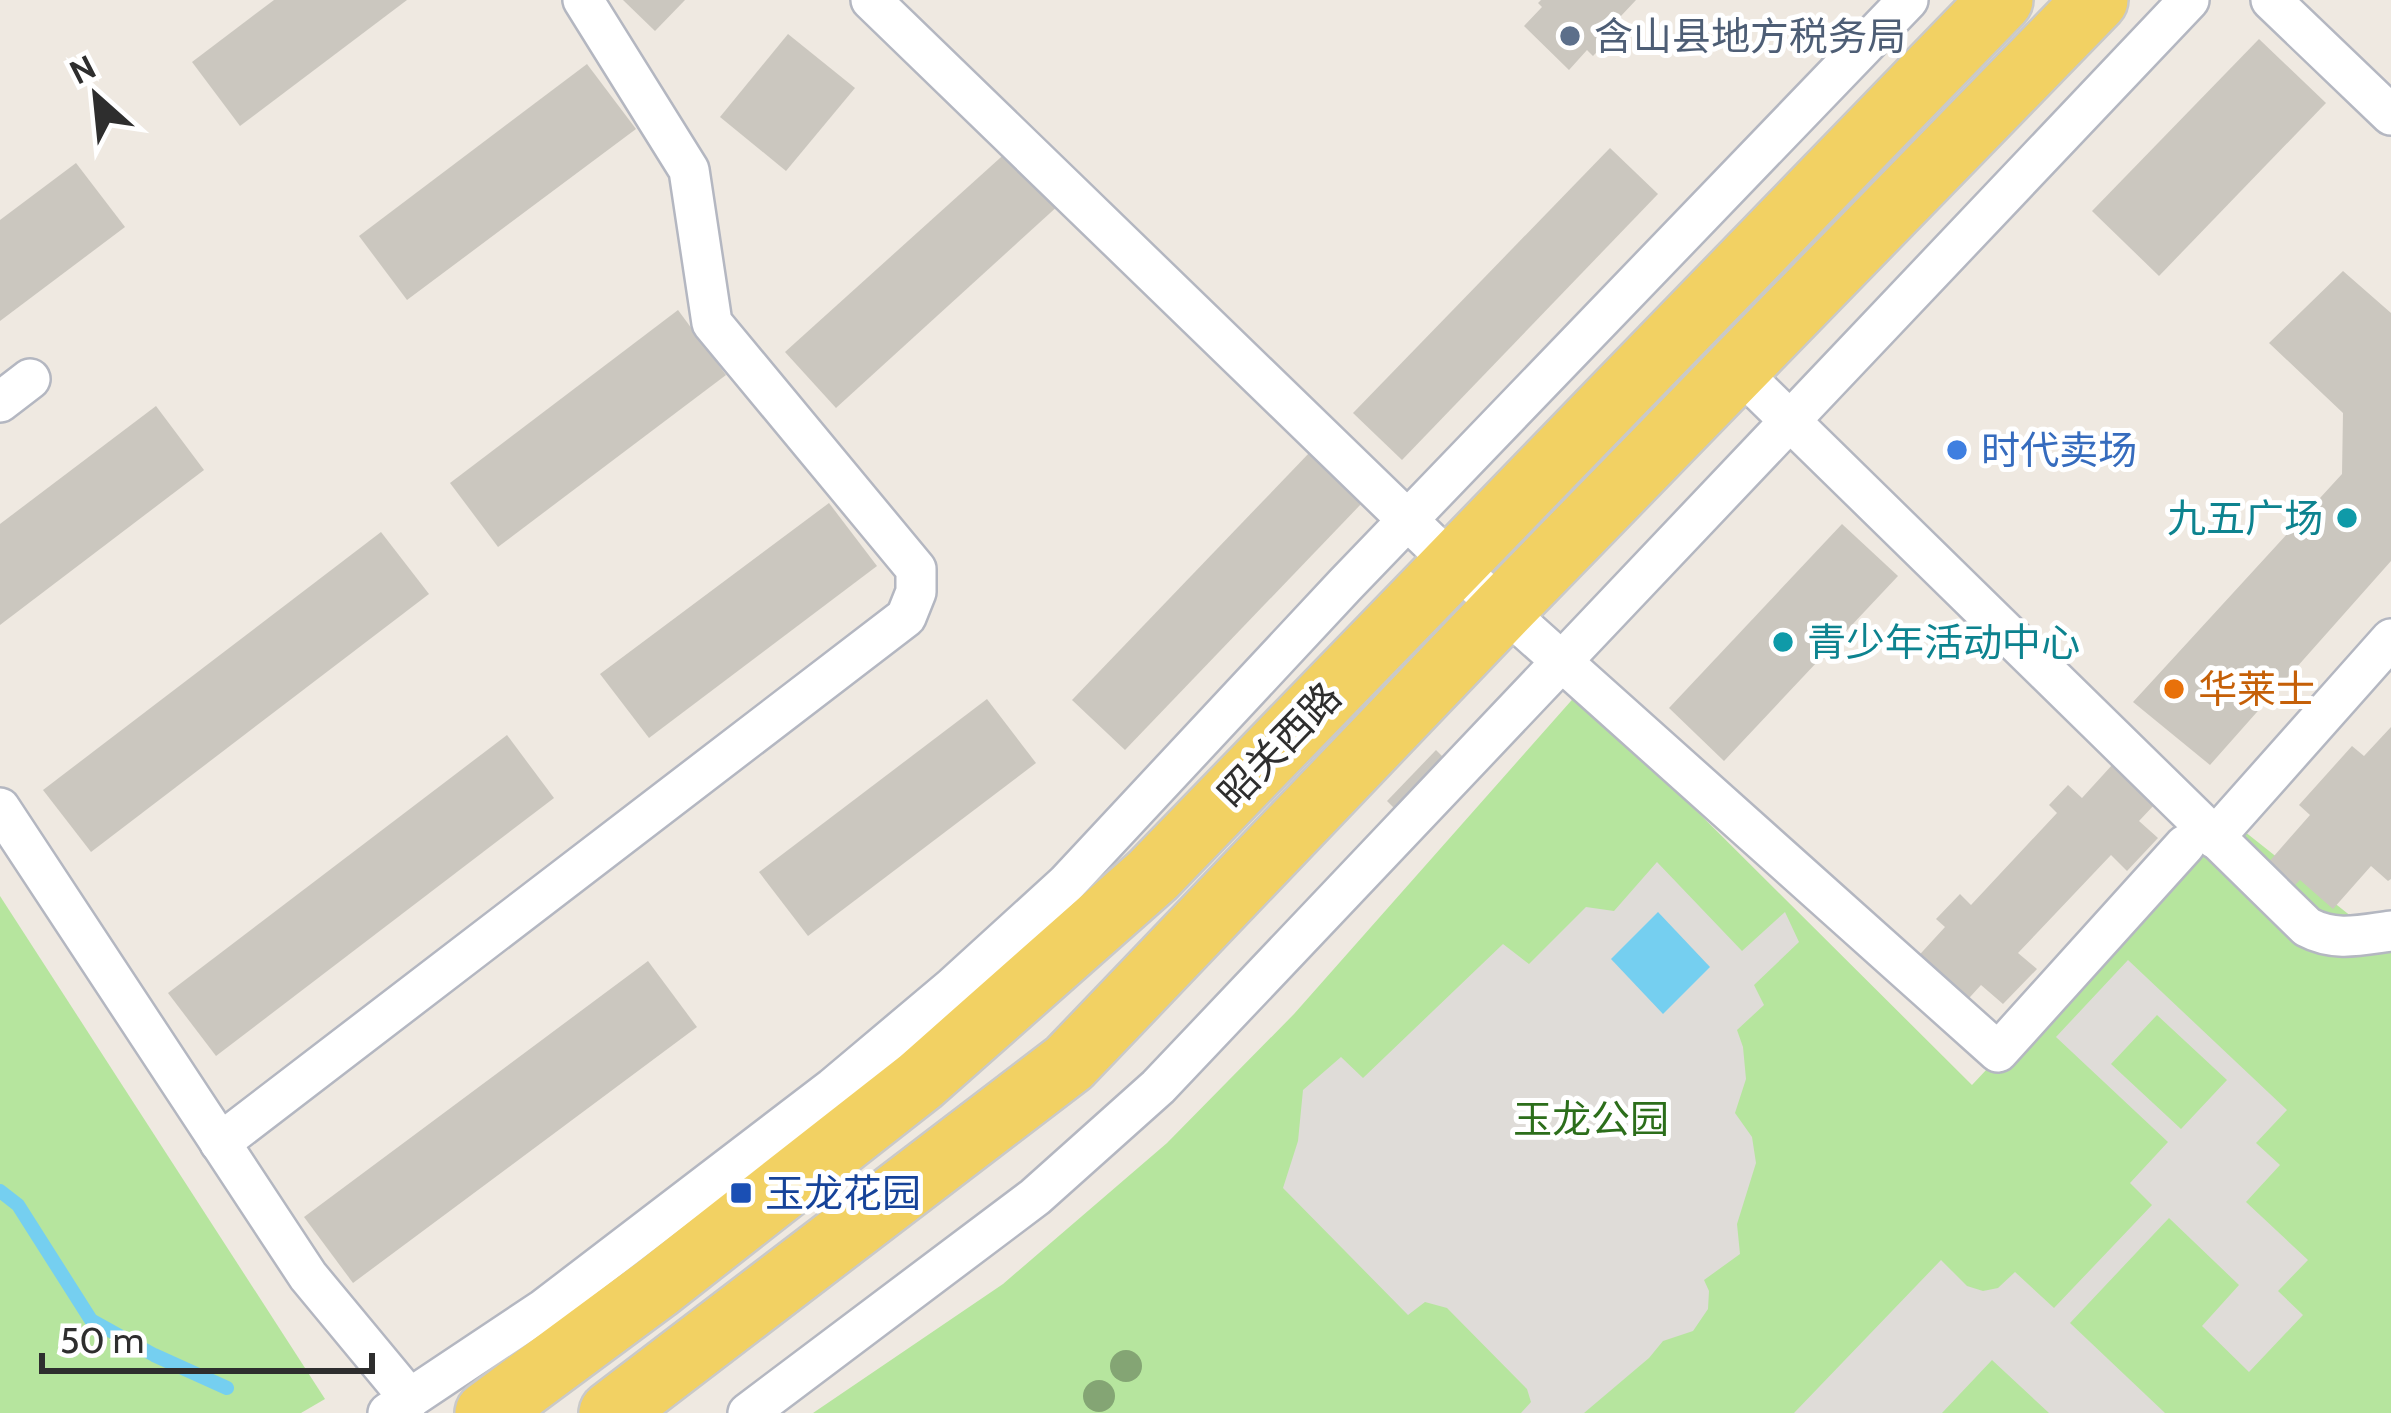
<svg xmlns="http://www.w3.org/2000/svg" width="2391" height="1413" font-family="Cabin,'Noto Sans SC',sans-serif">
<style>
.green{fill:#b6e59e}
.plaza{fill:#dfdcd8;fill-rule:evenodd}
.water{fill:#75cff0}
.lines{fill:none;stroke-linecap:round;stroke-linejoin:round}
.stream{stroke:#75cff0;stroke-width:14}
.building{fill:#cbc7bf}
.minor-casing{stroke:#b4b7c1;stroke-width:44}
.primary-casing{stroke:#c9c9c9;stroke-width:68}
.minor{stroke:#fff;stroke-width:39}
.primary{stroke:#f2d163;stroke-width:63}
.tree{fill:#84a574}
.service-dot{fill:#5c6f8a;stroke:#fff;stroke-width:4.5}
.shop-dot{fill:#3f7fe0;stroke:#fff;stroke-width:4.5}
.culture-dot{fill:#0f9aa8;stroke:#fff;stroke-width:4.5}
.food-dot{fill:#e8710a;stroke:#fff;stroke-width:4.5}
.transit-dot{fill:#1a4fb4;stroke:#fff;stroke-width:4.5}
.labels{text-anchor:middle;stroke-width:10;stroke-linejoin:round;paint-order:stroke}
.service-label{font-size:39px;fill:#4e5e75;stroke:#fff;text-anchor:start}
.shop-label{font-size:39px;fill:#366cbe;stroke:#fff;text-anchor:start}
.culture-label{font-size:39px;fill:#0d838f;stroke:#fff;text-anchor:end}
.food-label{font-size:39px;fill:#c56008;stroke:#fff;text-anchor:start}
.street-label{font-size:39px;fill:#2e2e2e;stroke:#fff}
.park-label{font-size:39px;fill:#2c6e1b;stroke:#fff}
.transit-label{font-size:39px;fill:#164399;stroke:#fff;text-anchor:start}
</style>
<rect width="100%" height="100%" fill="#efe9e1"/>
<g class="green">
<polygon points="1578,693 1972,1085 2225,816 2391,948 2391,1413 813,1413 1003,1284 1167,1143 1294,1014"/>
<polygon points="0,896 325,1399 301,1413 0,1413"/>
</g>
<g class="plaza">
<polygon points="1657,862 1742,951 1785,912 1799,942 1754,985 1764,1005 1737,1030 1743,1047 1746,1079 1735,1113 1752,1137 1756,1163 1737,1224 1740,1254 1704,1280 1709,1291 1708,1309 1693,1331 1663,1341 1649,1358 1584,1413 1521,1413 1531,1402 1527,1389 1447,1308 1425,1302 1408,1315 1283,1188 1298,1141 1303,1090 1341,1057 1363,1078 1503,944 1529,964 1586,907 1614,911"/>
<path d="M 2128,960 L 2287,1110 L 2256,1143 L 2280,1165 L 2246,1202 L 2308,1260 L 2278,1291 L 2303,1315 L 2249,1372 L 2202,1326 L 2239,1285 L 2169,1218 L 2070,1323 L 2165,1413 L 2049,1413 L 1992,1360 L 1942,1413 L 1794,1413 L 1941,1260 L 1967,1286 L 1983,1291 L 1998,1288 L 2015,1272 L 2054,1308 L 2152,1205 L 2130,1183 L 2168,1142 L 2056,1037 ZM 2157,1015 L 2227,1080 L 2181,1129 L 2111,1064 Z"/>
</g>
<polygon class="water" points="1658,912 1710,967 1663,1014 1611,959"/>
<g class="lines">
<polyline class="stream" points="0,1191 18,1205 91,1320 154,1355 227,1388"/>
</g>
<g class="building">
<polygon points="274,0 407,0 240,126 192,62"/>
<polygon points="623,0 685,0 655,31"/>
<polygon points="1541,0 1636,0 1604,34 1609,39 1593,56 1587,50 1569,70 1524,26 1542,7 1538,3"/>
<polygon points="788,34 855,88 786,171 720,117"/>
<polygon points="2259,39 2326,103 2159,276 2092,211"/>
<polygon points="587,64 636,129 407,300 359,236"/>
<polygon points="1610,148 1658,194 1402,460 1353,413"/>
<polygon points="1010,149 1060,204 836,408 785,352"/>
<polygon points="76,163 125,227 0,321 0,220"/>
<polygon points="2343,271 2391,313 2391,561 2210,765 2133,702 2342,474 2343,413 2269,343"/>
<polygon points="678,310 726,375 498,547 450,483"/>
<polygon points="156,406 204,470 0,625 0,524"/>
<polygon points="1311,451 1363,502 1125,750 1072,700"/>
<polygon points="829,503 877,566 649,738 600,674"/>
<polygon points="1842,524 1898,576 1724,761 1669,708"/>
<polygon points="381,532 429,594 91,852 43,790"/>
<polygon points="987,699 1036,763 808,936 759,872"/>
<polygon points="2391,727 2391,879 2388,881 2371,866 2333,909 2300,880 2293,887 2267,864 2310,815 2299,805 2352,746 2364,756"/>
<polygon points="507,735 554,798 216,1056 168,993"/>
<polygon points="1436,750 1445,759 1396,810 1387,801"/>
<polygon points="2113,764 2156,803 2139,821 2158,838 2127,871 2111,855 2018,953 2037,969 2003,1004 1981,985 1960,1008 1912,963 1945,927 1936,919 1960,894 1971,905 2057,813 2049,805 2068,785 2082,798"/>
<polygon points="648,961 697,1027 353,1283 304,1217"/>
</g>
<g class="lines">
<g class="minor-casing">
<g id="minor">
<polyline points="871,0 1454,565 1998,1052 2185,845"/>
<polyline points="2271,0 2391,115"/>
<path d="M 1737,369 L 2307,927 C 2335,942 2361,935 2391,931"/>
<polyline points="0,402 30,379"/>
<polyline points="0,808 308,1276 410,1399"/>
<polyline points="2214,838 2391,639"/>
<polyline points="220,1143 906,617 916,592 916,569 712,323 689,170 583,0"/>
<polyline points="388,1413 544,1309 833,1088 953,987 1066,884 1345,585 1908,0"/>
<polyline points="748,1413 1035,1197 1158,1087 2189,0"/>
</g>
</g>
<g class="primary-casing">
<g id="primary">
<polyline points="487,1413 656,1288 920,1081 1153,875 2001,0"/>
<polyline points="611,1413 1069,1063 1503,609 2096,0"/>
</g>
</g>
<use href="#minor" class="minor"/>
<use href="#primary" class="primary"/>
</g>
<g class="tree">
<circle cx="1126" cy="1366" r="16"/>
<circle cx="1099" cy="1396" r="16"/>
</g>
<circle class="service-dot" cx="1570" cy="36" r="12"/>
<circle class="shop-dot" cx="1957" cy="450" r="12"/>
<g class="culture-dot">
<circle cx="2347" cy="518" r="12"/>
<circle cx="1783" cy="642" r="12"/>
</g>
<circle class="food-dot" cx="2174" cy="689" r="12"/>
<rect class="transit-dot" x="729" y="1181" width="24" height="24" rx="6"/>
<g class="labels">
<g class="service-label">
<text x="1594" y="50">含山县地方税务局</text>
</g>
<g class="shop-label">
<text x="1981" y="464">时代卖场</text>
</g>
<g class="culture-label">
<text x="2323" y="532">九五广场</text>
<text x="1807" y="656" text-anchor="start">青少年活动中心</text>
</g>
<g class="food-label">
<text x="2198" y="703">华莱士</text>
</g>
<g class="street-label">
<text transform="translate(1279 745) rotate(-46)" y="14">昭关西路</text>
</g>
<g class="park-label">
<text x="1591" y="1133">玉龙公园</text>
</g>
<g class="transit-label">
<text x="765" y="1207">玉龙花园</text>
</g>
</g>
<g transform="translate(96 96) rotate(333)" stroke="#ffffff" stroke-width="9" paint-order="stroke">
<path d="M0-9L21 45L0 30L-21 45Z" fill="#2e2e2e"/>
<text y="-18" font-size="33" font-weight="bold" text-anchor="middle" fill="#2e2e2e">N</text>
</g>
<path d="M42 1353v18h330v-18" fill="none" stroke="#2e2e2e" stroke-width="6"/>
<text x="60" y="1353" font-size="36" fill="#2e2e2e" stroke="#ffffff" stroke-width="9" paint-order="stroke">50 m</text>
</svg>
